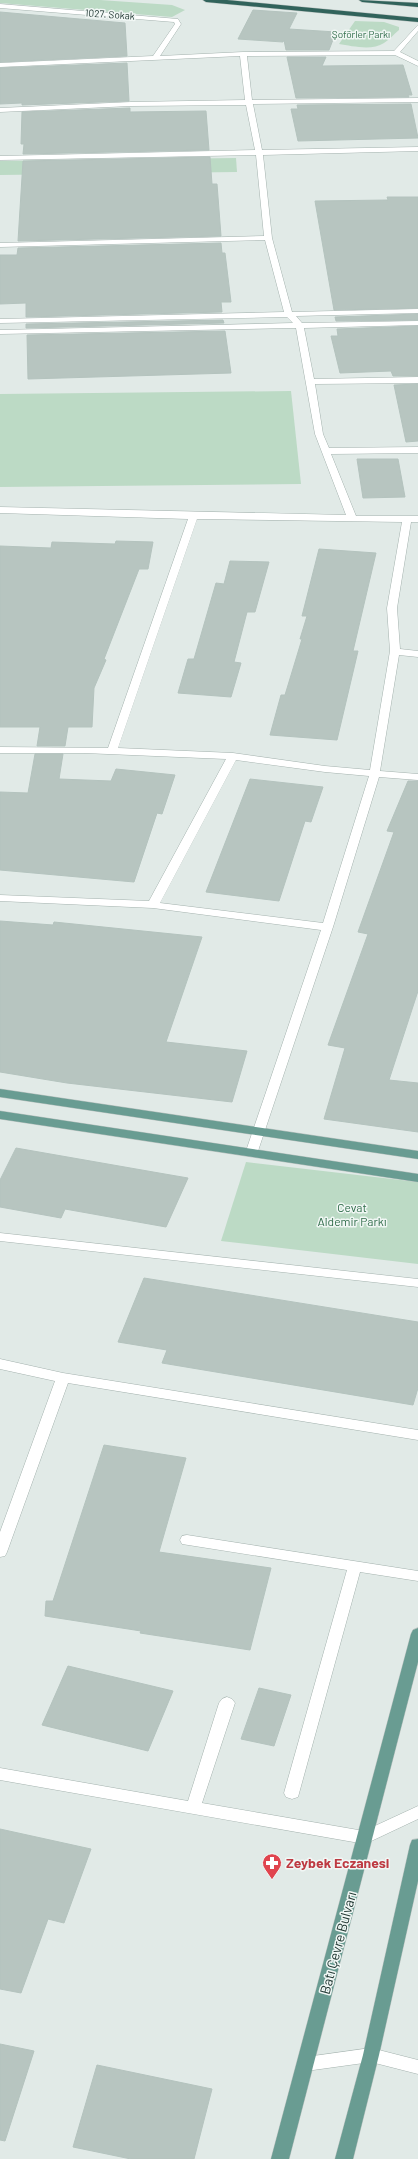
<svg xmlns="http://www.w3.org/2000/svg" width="418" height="2159" font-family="Barlow,sans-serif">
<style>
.green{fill:#bcdac5}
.building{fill:#b7c5c0;stroke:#b4c3be}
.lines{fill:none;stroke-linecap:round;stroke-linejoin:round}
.minor-casing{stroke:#a4b2ae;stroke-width:1}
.major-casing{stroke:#bdc4c2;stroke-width:1}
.highway-casing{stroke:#bdc4c2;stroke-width:1}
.minor{fill:#fff;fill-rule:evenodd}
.major{fill:#699c92;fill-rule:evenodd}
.highway{fill:#31635b;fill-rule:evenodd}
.labels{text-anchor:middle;stroke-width:3;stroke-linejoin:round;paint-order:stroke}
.far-street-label{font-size:10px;fill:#233a35;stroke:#f1f7f5}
.far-park-label{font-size:10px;fill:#316d4b;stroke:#f1f7f5}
.park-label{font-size:12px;fill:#316d4b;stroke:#f1f7f5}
.near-health-label{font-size:14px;font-weight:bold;fill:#be3a42;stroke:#f1f7f5;text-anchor:start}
.near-street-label{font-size:14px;fill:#233a35;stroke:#f1f7f5}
</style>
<rect width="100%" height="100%" fill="#e1eae7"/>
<g class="green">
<polygon points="0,0 100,0 172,5 185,10 172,17 0,3"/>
<path d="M 355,21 L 384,22 L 399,27 L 399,30 C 394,34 389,40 384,43 C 372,51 352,46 339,44 Z"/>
<polygon points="236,158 237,172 0,175 0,161"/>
<polygon points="291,391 301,484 0,487 0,394"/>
<polygon points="246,1162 418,1182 418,1264 221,1241"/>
</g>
<g class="building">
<polygon points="253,10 297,13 289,29 336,32 329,50 286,50 284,40 283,42 238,39"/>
<polygon points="0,12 125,23 127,56 0,62"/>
<polygon points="287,57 326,57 322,66 403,65 412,95 408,95 409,97 296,98"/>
<polygon points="127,63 129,101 22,105 22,103 0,104 0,68"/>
<polygon points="411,104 418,138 298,141 291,109 298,109 297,105"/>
<polygon points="130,108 130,112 206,111 209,150 23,154 24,144 21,144 22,112"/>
<polygon points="210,157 212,184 217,184 221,236 18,241 23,161"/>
<polygon points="387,197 418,197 418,308 334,310 315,201 388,200"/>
<polygon points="221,243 222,253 225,253 231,302 221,302 222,312 26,317 26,303 0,304 0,255 17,255 18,248"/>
<polygon points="418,314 418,320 336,321 335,317"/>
<polygon points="223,320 224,323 26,328 26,324"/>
<polygon points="418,326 418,376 393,376 391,371 340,373 331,336 338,336 337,329"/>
<polygon points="225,331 231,373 28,379 27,335"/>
<polygon points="418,384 418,441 406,442 394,385"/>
<polygon points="357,459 398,459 405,497 363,498"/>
<polygon points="116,541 153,542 148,569 139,569 104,659 106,660 94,688 92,727 68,727 65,746 37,746 40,727 0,727 0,546 51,548 52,542 115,544"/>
<polygon points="319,549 376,553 353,651 358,651 337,740 270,735 281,695 285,695 302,639 300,639 307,616 302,616"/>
<polygon points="230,561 269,562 255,612 247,612 234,662 241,663 231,697 178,693 188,659 194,659 216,583 224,584"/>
<polygon points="35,754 63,754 59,779 111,781 116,769 175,775 162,814 157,813 134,882 0,870 0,792 28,793"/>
<polygon points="250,779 323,787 311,822 305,821 279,901 206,892"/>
<polygon points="408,781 418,781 418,991 389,1080 418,1083 418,1132 324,1119 345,1048 328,1045 368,934 358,932 394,832 387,831"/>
<polygon points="0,921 53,925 54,922 202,937 166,1042 247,1051 232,1102 67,1083 0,1072"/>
<polygon points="16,1148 159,1173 188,1178 166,1227 65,1209 61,1218 0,1207 0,1180"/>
<polygon points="144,1278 418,1322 418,1388 413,1405 162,1363 167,1350 118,1342"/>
<polygon points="104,1445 186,1458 159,1552 271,1568 250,1650 140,1633 141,1631 45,1616 46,1601 53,1601"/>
<polygon points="68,1666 173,1691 148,1751 42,1725"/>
<polygon points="259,1688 291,1695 274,1746 241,1739"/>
<polygon points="0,1829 91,1849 64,1923 48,1919 21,1993 0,1989"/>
<polygon points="0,2044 34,2051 5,2141 0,2140"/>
<polygon points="97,2065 212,2089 194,2159 131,2159 73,2147"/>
</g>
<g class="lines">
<g class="minor-casing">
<g id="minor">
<path d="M 0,4 L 178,19 L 181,24 L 160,56 L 243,52 L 394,51 L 418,25 L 418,31 L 400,52 L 418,61 L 418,66 L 395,55 L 247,56 L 252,100 L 418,98 L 418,102 L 253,104 L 262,150 L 418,147 L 418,151 L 263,155 L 272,238 L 292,312 L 418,309 L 418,313 L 296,316 L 302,323 L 418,321 L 418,325 L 304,328 L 314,379 L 418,377 L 418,383 L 315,384 L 323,434 L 329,448 L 418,447 L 418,453 L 331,454 L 356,516 L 418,516 L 418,522 L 411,522 L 397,608 L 400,649 L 418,651 L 418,657 L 399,655 L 380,771 L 418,774 L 418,780 L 379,777 L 333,927 L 258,1151 L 252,1155 L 246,1151 L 321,930 L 153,908 L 0,901 L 0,895 L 149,901 L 226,759 L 84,753 L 0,753 L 0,747 L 108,748 L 188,519 L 0,513 L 0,507 L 346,515 L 315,434 L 296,328 L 0,334 L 0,330 L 293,323 L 287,317 L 0,323 L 0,319 L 284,312 L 265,240 L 0,247 L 0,243 L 264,236 L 256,155 L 0,160 L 0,156 L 255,150 L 246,105 L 131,106 L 0,112 L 0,108 L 131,102 L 245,100 L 240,56 L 0,67 L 0,63 L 153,56 L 175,24 L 174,22 L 0,8 ZM 197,519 L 402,522 L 387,608 L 390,651 L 370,770 L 325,766 L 233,753 L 118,748 ZM 236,760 L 325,772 L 369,776 L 323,923 L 160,903 Z"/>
<polygon points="0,1233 418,1279 418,1287 0,1241"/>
<polygon points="0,1359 63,1373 418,1430 418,1440 68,1383 7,1552 5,1556 0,1557 0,1532 55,1381 0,1369"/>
<polygon points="187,1535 418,1571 418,1581 360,1572 298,1797 292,1799 286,1797 284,1793 347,1570 182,1544 180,1540 182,1536"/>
<polygon points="227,1697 232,1699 235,1703 202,1803 364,1831 418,1806 418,1819 365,1844 0,1780 0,1768 188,1801 219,1703 222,1699"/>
<polygon points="371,2048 418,2060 418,2074 371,2062 306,2071 300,2069 298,2064 300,2059 306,2057"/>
</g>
</g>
<g class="major-casing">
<g id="major">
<polygon points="0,1089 418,1151 418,1159 0,1097"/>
<polygon points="0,1111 418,1174 418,1182 0,1119"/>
<polygon points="418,1628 418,1662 289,2159 271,2159 411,1634 413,1630"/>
<polygon points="418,1839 418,1881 379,2055 353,2159 335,2159 363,2055 410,1845 412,1840"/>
</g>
</g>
<g class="highway-casing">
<g id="highway">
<polygon points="203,0 227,0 418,18 418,22 206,2"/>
<polygon points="359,0 418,3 418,7 362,2"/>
</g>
</g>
<use href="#minor" class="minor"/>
<use href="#major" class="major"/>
<use href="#highway" class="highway"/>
</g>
<defs>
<g id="pharmacy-pin" transform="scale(1)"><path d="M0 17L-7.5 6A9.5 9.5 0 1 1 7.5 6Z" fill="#e0444e" stroke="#f1f7f5"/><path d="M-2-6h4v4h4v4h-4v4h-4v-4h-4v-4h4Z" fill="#fff"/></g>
</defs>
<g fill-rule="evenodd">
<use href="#pharmacy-pin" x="272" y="1863"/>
</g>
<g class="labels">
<g class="far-street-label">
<text transform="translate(110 14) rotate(4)" y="4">1027. Sokak</text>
</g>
<g class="far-park-label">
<text x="361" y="38">Şoförler Parkı</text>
</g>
<g class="park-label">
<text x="352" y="1212">Cevat<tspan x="352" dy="14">Aldemir Parkı</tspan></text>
</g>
<g class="near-health-label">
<text x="286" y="1868">Zeybek Eczanesi</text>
</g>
<g class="near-street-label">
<text transform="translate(338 1943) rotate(-75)" y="5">Batı Çevre Bulvarı</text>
</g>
</g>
</svg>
